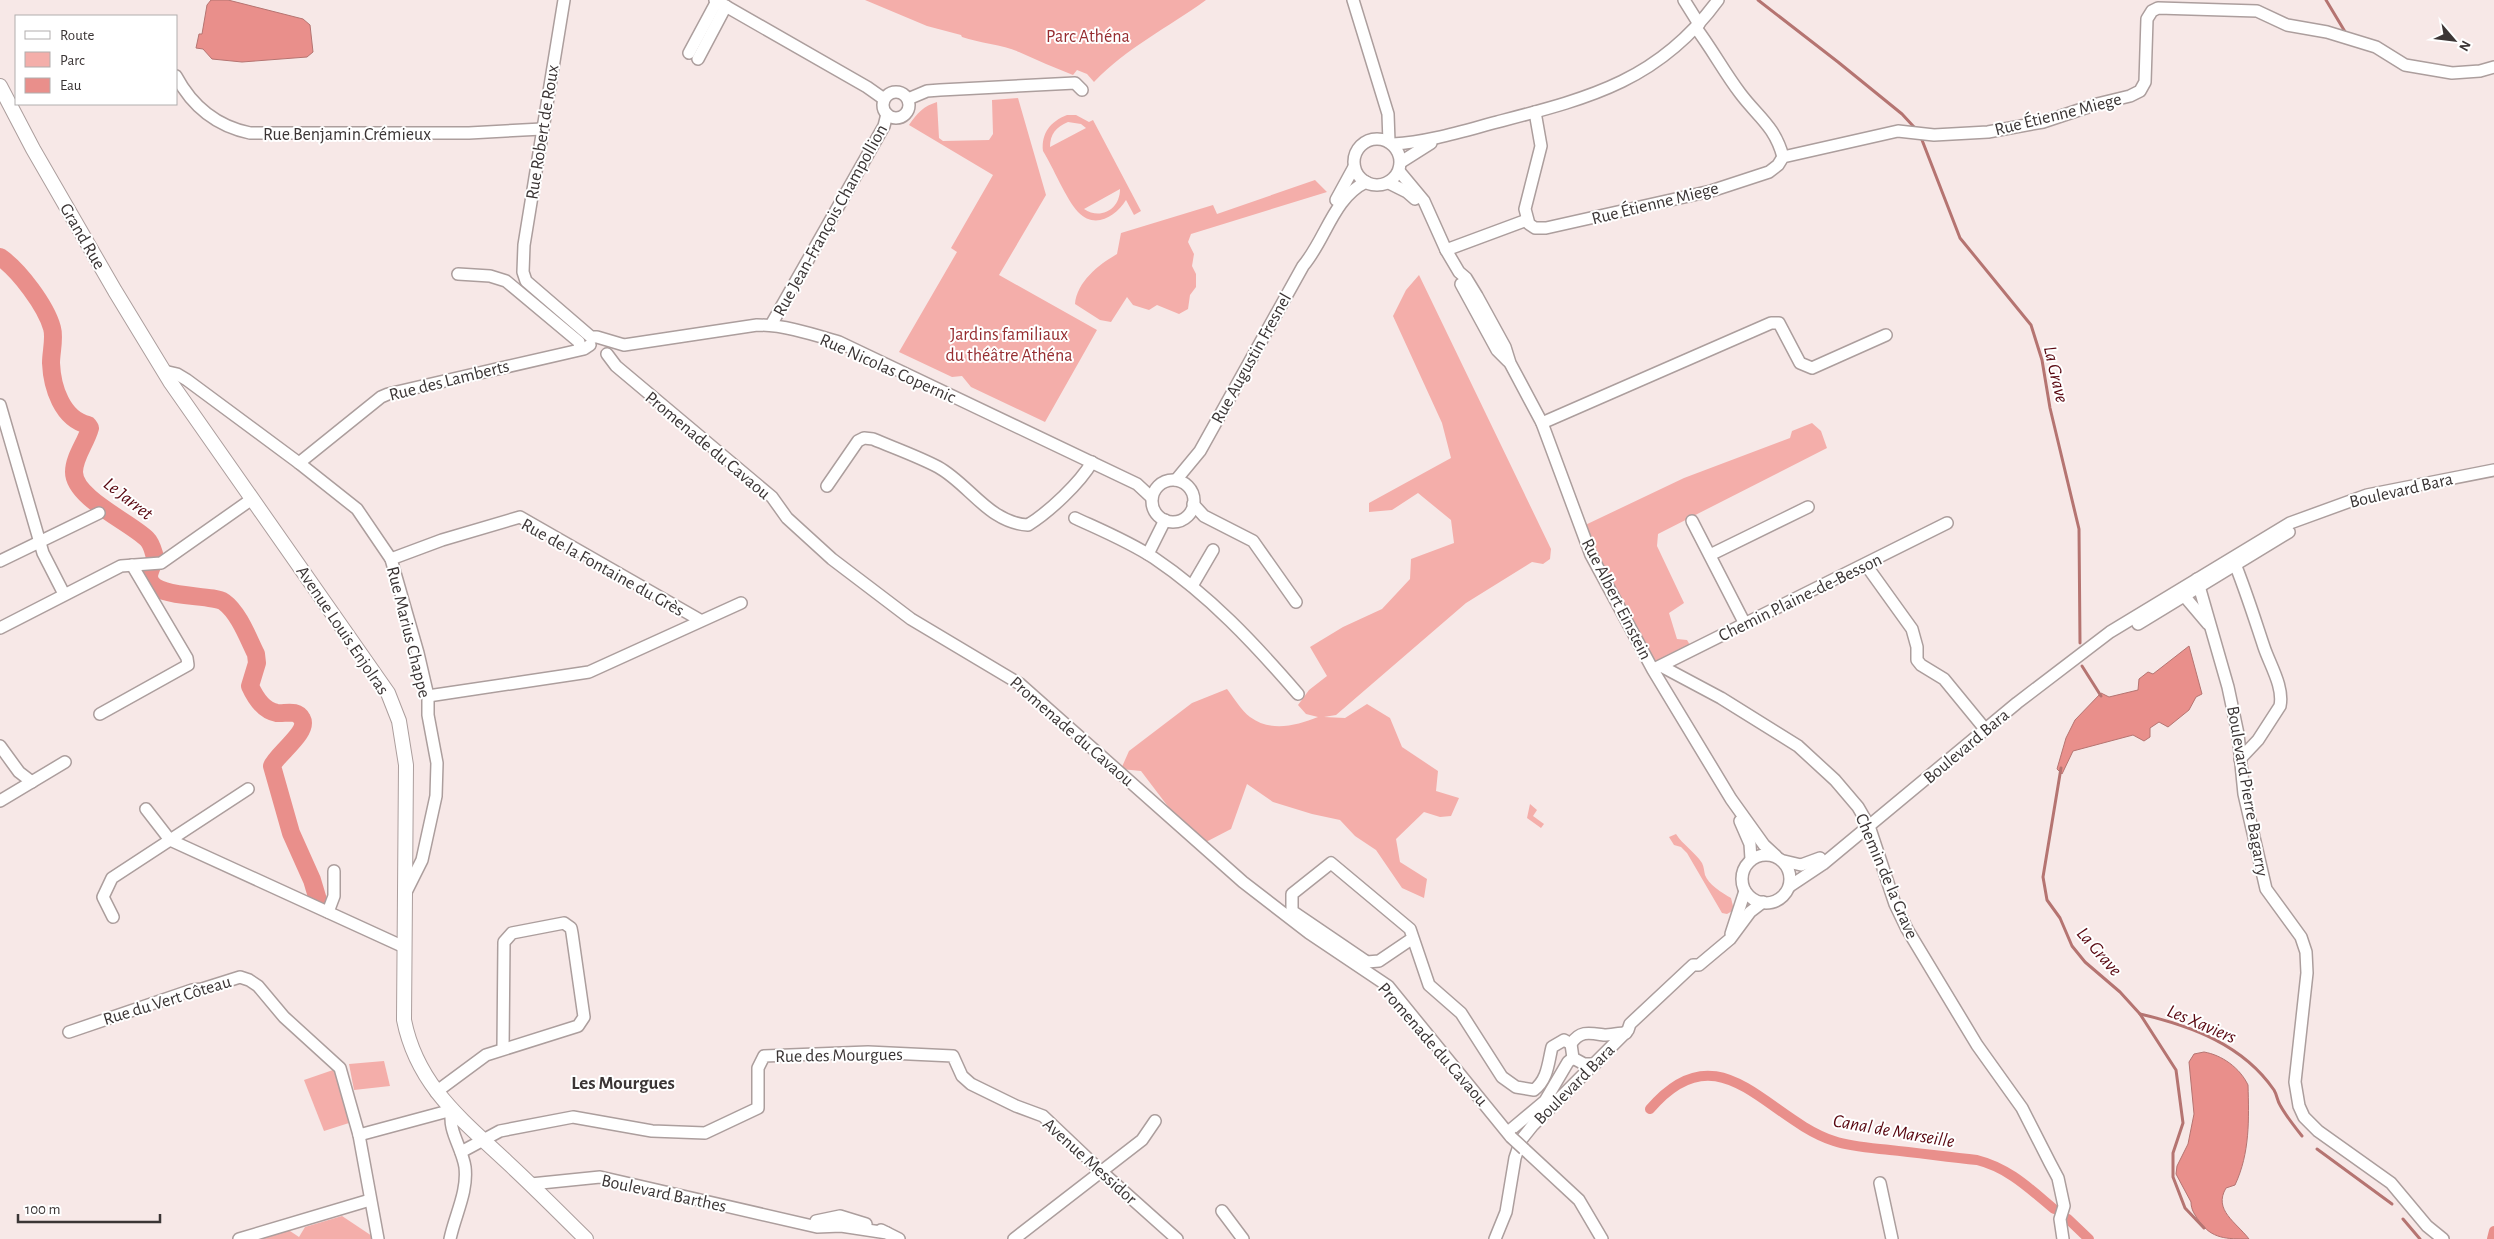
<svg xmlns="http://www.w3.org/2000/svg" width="2494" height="1239" font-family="'Alegreya Sans',sans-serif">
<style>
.green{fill:#f4aeaa;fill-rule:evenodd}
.water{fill:#e98f8b;stroke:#b57471}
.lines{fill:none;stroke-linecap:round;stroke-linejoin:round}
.stream{stroke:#b57471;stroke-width:3}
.canal{stroke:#e98f8b;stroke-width:10}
.river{stroke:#e98f8b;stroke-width:18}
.minor-casing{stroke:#ac9e9d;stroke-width:14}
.major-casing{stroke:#ac9e9d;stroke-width:16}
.minor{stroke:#fff;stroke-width:11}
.major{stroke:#fff;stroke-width:14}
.minor-bridge-casing{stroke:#ac9e9d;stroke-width:14;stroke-linecap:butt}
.minor-bridge{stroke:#fff;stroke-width:11}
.labels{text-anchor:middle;stroke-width:4;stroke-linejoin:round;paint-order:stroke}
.park-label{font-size:18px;fill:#962d30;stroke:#fff}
.street-label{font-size:18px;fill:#3b3535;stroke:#fff}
.water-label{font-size:19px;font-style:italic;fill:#590710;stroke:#fff}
.neighbourhood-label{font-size:19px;font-weight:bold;fill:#3b3535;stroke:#fff}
</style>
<rect width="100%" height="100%" fill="#f7e8e7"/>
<g class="green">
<path d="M 865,0 L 1206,0 C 1167,28 1128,47 1094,82 L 1087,74 L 1077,70 L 1073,75 C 1055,68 1037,60 1019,52 C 1004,45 979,43 962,37 L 961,35 L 927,26 Z"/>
<path d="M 1018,98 L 1046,195 L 999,275 L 1097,330 L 1045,422 L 971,387 L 962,376 L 952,377 L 899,352 L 957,252 L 951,248 L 993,175 L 909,125 C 917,113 924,106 937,102 L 939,138 L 943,141 L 989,140 L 993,134 L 992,100 Z"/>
<path d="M 1067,115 L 1076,115 L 1089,122 L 1093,120 L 1141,211 L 1134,215 L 1126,200 C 1116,216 1095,230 1078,212 C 1066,199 1053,167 1043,151 C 1041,133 1051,121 1067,115 ZM 1068,122 L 1081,124 L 1086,128 L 1050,147 C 1050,134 1056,127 1068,122 ZM 1120,189 C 1120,210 1100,220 1084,209 Z"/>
<path d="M 1315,180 L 1327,192 L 1191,234 L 1188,242 L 1194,254 L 1192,266 L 1196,274 L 1196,287 L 1190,295 L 1188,309 L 1179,314 L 1157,305 L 1149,310 L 1133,305 L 1127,297 L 1111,322 L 1100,320 L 1075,304 C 1077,282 1098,265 1117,254 L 1121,233 L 1213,205 L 1217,214 Z"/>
<path d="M 1419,275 L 1551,549 L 1550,559 L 1543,564 L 1532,562 L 1466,603 L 1336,715 L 1324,717 L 1345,718 L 1367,704 L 1390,718 L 1402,747 L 1438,771 L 1436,791 L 1459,798 L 1451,816 L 1440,817 L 1424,812 L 1396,839 L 1400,862 L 1427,879 L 1424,898 L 1402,888 L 1376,850 L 1355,836 L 1340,820 L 1312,814 L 1273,802 L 1247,784 L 1231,829 L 1204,843 L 1176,817 L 1141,771 L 1121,769 L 1129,751 L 1192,703 L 1227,689 C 1234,698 1241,710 1250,717 C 1270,732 1296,726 1318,717 L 1306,714 L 1298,705 L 1309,690 L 1327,676 L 1310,647 L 1343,627 L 1382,609 L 1410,579 L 1411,559 L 1454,543 L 1451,520 L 1418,493 L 1392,510 L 1369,512 L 1369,503 L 1451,458 L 1442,423 L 1393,316 L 1406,290 Z"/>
<polygon points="1812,423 1821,431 1827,448 1658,534 1657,546 1684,603 1669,613 1677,639 1687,640 1693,650 1653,670 1581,527 1684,478 1790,438 1792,431"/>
<polygon points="1530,804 1537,810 1533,816 1544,824 1541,828 1527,818"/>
<path d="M 1676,834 C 1683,845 1695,852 1702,863 C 1704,867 1704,871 1705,875 C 1708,884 1722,893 1731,898 L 1734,910 L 1727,914 L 1722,913 L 1687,853 L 1681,847 L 1674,845 L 1669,837 Z"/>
<polygon points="384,1061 390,1086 354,1090 349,1064"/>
<polygon points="333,1070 337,1077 349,1123 324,1131 304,1080"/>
<polygon points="342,1216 372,1236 373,1239 252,1239 287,1229 299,1237 305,1227"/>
</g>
<g class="water">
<polygon points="211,0 228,0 303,19 310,25 313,52 307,57 242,62 212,59 203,49 196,48 199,34 202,34 207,5"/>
<polygon points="2189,646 2202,694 2196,697 2189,710 2168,727 2159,722 2150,728 2150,737 2144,741 2133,735 2073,751 2062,774 2057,769 2066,738 2075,720 2101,693 2109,697 2138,690 2139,679 2148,672 2153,674"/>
<path d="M 2204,1052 C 2222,1055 2240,1068 2248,1085 C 2249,1119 2250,1153 2235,1185 L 2226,1188 C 2213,1210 2236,1222 2249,1239 C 2226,1239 2212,1239 2199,1221 C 2195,1215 2191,1210 2191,1202 L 2176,1174 L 2177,1166 L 2188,1144 L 2194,1114 L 2189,1062 L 2194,1054 Z"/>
</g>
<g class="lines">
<g class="stream">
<polyline points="1758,0 1838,62 1902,114 1914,127"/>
<polyline points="2326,0 2347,35"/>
<polyline points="1922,140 1960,238 2031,325 2042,360 2050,408 2079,529 2080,643"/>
<polyline points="2082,666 2101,696"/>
<polyline points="2061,768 2043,877 2047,900 2060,918 2072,946 2085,962 2120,992 2140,1014 2176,1070 2183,1123 2173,1153 2173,1177 2185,1208 2204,1228"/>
<path d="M 2140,1014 C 2192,1026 2243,1045 2274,1090 C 2277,1095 2277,1100 2280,1105 C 2286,1116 2294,1126 2302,1136"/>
<polyline points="2317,1149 2392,1204"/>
<polyline points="2403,1219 2420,1239"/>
</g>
<g class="canal">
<path d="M 1650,1109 C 1720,1027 1766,1119 1834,1141 C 1852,1147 1872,1148 1890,1150 C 1919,1153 1948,1157 1977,1160 C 2009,1168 2030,1189 2054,1209"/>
<polyline points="2068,1219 2089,1239"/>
<polyline points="2492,1239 2494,1231"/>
</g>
<path class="river" d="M 0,257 C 19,270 46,306 52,328 C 55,338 51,352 51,363 C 52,387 62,419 88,425 L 90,428 C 86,443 74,457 74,472 C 74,498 130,522 147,539 C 152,544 153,551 155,557 C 154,562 150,570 149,575 C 147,600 210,593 224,602 C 239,613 248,638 256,654 L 257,663 L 250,686 C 255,697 264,711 277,713 C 285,714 297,709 302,719 C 309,732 276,755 272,766 L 291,833 L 312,880 L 318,900"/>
<g class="minor-casing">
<g id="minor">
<path d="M 564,0 L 524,245 L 523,272 L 526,281 L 591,337 L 597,337 L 624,345 L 757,325 C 785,325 812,334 839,342 L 1137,484 L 1152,498"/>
<polyline points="715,0 867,87 884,99"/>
<polyline points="1353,0 1388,114 1389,142"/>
<polyline points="1684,0 1699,24"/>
<path d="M 1696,28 C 1712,49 1724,72 1740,93 C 1757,116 1775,126 1783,157"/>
<polyline points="689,53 717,1"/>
<polyline points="698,59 726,6"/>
<path d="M 176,76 C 192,106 216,126 250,133 L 469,133 L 542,129"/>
<circle cx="896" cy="105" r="13"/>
<polyline points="908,99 927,91 940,90 1075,83 1082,90"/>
<polyline points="1535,112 1541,146 1525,209 1529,224 1535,228 1546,228 1711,191 1769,172 1778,165 1783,157 1898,131 1934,135 1988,132 2043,122 2097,104 2130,96 2140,91 2145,82 2147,19 2152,11 2158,8 2257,11 2287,25 2327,32 2376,47 2405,65 2452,73 2480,71 2494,67"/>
<circle cx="1377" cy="162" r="23"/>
<path d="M 1393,144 C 1428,142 1463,131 1497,122 C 1589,98 1659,81 1718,0"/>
<polyline points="1401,162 1431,143"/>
<polyline points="1399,171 1424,201 1446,250 1459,272 1466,278 1477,296 1505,347 1510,363 1542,423 1591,555 1653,670 1731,799 1764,845 1776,856"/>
<polyline points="1389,183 1407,192 1415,199"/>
<polyline points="1336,200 1354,167"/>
<polyline points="1446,250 1527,220"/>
<polyline points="458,274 490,276 506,281 579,342 580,349"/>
<polyline points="1461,284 1497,350 1508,361"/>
<polyline points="771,325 884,126 887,114"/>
<polyline points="607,354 616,366 772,497 787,518 832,559 911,619 1020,684 1243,882 1309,933 1388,986 1511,1137"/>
<polyline points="164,371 177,374 187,380 299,463 381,397 388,394 584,349 590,345"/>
<polyline points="0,405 43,553 64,594"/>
<polyline points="1542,423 1771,323 1779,323 1800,363 1812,368 1886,335"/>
<polyline points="299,463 357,509 391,559 418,653 428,696 428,715 437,763 436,796 422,860 406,892"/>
<path d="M 1176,480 L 1200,451 L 1303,266 C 1326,239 1333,198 1366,182"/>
<circle cx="1173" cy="501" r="21"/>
<path d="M 827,486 L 858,441 L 864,438 L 873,439 C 894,448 917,456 938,467 C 969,484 989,523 1028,525 C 1049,512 1080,483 1092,462"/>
<polyline points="1193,504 1204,516 1253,541 1296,602"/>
<path d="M 1075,518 C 1101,530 1130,542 1154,558 C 1209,595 1254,643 1298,694"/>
<polyline points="1692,521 1745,624"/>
<polyline points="1148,554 1165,520"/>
<polyline points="1710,555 1808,507"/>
<polyline points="391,559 442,540 520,517 700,620"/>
<path d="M 2233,559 C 2245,588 2254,617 2264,647 C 2270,665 2284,687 2280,706 L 2258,740 L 2240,759"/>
<polyline points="0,561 99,513"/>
<polyline points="1866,565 1912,629 1917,647 1917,660 1921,665 1944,679 1985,729"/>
<polyline points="2197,579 2228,687 2238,734 2244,794 2266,889 2301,937 2306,952 2307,973 2295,1082 2299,1106 2304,1117 2318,1131 2391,1183 2427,1226 2443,1239"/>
<polyline points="1192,586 1213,550"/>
<polyline points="2180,591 2208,624"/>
<polyline points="2138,624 2289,532"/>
<polyline points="0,628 121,566 161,563 252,499"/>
<polyline points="1661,666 1721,698 1798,746 1835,780 1858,807 1869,826 1895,904 1907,929 1977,1045 2022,1108 2050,1163 2058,1178 2064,1206 2060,1219 2063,1239"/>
<polyline points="1656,668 1947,523"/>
<polyline points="428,696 589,672 741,603"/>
<polyline points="100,714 188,665 187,658 132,565"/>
<polyline points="0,746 19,772 32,782"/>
<polyline points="0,801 65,762"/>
<polyline points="146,809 170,840 404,947"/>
<polyline points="1740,821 1750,844 1751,859"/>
<circle cx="1766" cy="879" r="24"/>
<polyline points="1784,861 1801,865 1820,858"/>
<polyline points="1790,886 1823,864 2017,703 2110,632 2290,523 2367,495 2494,470"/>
<polyline points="328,912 334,896 334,871"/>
<polyline points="113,917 103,897 112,878 248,789"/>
<polyline points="1731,934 1745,891"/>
<path d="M 1413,938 L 1379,961 L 1367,962 L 1292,911 L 1292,894 L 1331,863 L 1410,929 L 1429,985 L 1461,1013 L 1502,1077 L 1516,1087 L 1534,1090 C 1548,1079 1548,1063 1552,1047 L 1564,1040 L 1571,1044"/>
<polyline points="69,1032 192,990 202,989 240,977 249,980 258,986 284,1017 340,1068 359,1135 378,1239"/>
<path d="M 1595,1064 L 1584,1064 L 1573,1058 L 1571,1044 C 1580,1030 1590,1033 1604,1035 C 1611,1035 1619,1033 1626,1033"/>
<polyline points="436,1092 486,1055 578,1026 584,1017 572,933 571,928 564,923 512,933 504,942 503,1049"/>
<polyline points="1508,1132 1545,1101 1568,1062 1573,1058"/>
<path d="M 359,1135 L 452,1110 C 447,1130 462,1147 465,1167 C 468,1192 455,1215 450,1239"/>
<polyline points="1524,1149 1579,1200 1602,1239"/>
<polyline points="461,1152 500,1131 573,1117 652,1131 705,1133 758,1108 758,1068 764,1056 868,1052 953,1056 962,1076 971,1084 1016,1106 1043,1116 1102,1172 1177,1239"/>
<polyline points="1880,1183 1892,1239"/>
<polyline points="531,1184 600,1177 817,1227 841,1226 887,1233"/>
<polyline points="1222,1211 1243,1239"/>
<polyline points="816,1221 840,1216 866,1224"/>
<polyline points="881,1230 899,1239"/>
<polyline points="239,1239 370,1200"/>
<polyline points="1014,1239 1142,1140 1155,1121"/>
<polyline points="1495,1239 1506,1212 1515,1158 1521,1140 1533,1125 1628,1030 1630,1024 1693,965 1699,965 1730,939 1750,912 1763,902"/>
</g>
</g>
<g class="major-casing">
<path id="major" d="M 0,86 L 33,149 L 115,291 L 171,383 L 388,693 L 399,721 L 406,765 L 404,1020 C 417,1085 461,1119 507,1162 C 534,1187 560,1213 586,1239"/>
</g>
<use href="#minor" class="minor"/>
<use href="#major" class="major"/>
<g class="minor-bridge-casing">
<polyline id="minor-bridge" points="1511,1137 1524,1149"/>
</g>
<use href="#minor-bridge" class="minor-bridge"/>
</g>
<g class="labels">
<g class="park-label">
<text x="1088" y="42">Parc Athéna</text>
<text x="1009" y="340">Jardins familiaux<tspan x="1009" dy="21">du théâtre Athéna</tspan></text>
</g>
<g class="street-label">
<text transform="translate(2058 114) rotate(-14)" y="6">Rue Étienne Miege</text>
<text transform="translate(542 132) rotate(-81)" y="6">Rue Robert de Roux</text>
<text x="347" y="140">Rue Benjamin Crémieux</text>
<text transform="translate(1655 203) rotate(-14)" y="6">Rue Étienne Miege</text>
<text transform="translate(830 220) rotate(-61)" y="6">Rue Jean-François Champollion</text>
<text transform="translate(83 236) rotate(60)" y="6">Grand Rue</text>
<text transform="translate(1251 358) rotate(-61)" y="6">Rue Augustin Fresnel</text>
<text transform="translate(888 368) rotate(24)" y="6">Rue Nicolas Copernic</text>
<text transform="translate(449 380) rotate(-14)" y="6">Rue des Lamberts</text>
<text transform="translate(708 445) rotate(40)" y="6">Promenade du Cavaou</text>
<text transform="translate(2401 490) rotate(-13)" y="6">Boulevard Bara</text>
<text transform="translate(603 567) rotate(29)" y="6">Rue de la Fontaine du Grès</text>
<text transform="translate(1800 597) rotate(-26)" y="6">Chemin Plaine-de-Besson</text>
<text transform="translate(1617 599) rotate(63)" y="6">Rue Albert Einstein</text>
<text transform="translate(343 630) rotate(56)" y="6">Avenue Louis Enjolras</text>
<text transform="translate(409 632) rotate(76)" y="6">Rue Marius Chappe</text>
<text transform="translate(1072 731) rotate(41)" y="6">Promenade du Cavaou</text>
<text transform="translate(1966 746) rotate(-40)" y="6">Boulevard Bara</text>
<text transform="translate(2248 791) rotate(80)" y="6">Boulevard Pierre Bagarry</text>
<text transform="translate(1887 876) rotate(67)" y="6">Chemin de la Grave</text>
<text transform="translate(167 1000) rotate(-17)" y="6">Rue du Vert Côteau</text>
<text transform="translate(1433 1044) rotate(49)" y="6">Promenade du Cavaou</text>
<text transform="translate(839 1055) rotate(-1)" y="6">Rue des Mourgues</text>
<text transform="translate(1574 1084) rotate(-45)" y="6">Boulevard Bara</text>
<text transform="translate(1090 1161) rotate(42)" y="6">Avenue Messidor</text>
<text transform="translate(664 1193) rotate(12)" y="6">Boulevard Barthes</text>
</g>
<g class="water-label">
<text transform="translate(2057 374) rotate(77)" y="7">La Grave</text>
<text transform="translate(129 498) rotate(38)" y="7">Le Jarret</text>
<text transform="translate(2100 951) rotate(49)" y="7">La Grave</text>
<text transform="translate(2202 1023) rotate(23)" y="7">Les Xaviers</text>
<text transform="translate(1894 1130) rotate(10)" y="7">Canal de Marseille</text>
</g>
<g class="neighbourhood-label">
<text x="623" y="1089">Les Mourgues</text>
</g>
</g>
<rect x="15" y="15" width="162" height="90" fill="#ffffff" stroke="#b1aeae"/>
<rect x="25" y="31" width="25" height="8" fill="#ffffff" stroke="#b1aeae"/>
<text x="60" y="40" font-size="15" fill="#3b3535">Route</text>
<rect x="25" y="52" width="25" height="15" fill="#f4aeaa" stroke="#b1aeae"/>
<text x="60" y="65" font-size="15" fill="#3b3535">Parc</text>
<rect x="25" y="78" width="25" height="15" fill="#e98f8b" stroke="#b1aeae"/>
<text x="60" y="90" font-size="15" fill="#3b3535">Eau</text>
<g transform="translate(2454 40) rotate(118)" stroke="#ffffff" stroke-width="4" paint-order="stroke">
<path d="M0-4L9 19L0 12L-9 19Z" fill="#3b3535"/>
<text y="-8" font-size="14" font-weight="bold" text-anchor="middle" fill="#3b3535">N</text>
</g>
<path d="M18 1214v8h142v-8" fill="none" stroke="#3b3535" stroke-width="2.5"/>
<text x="25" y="1214" font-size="15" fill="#3b3535" stroke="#ffffff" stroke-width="4" paint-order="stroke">100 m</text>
</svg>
